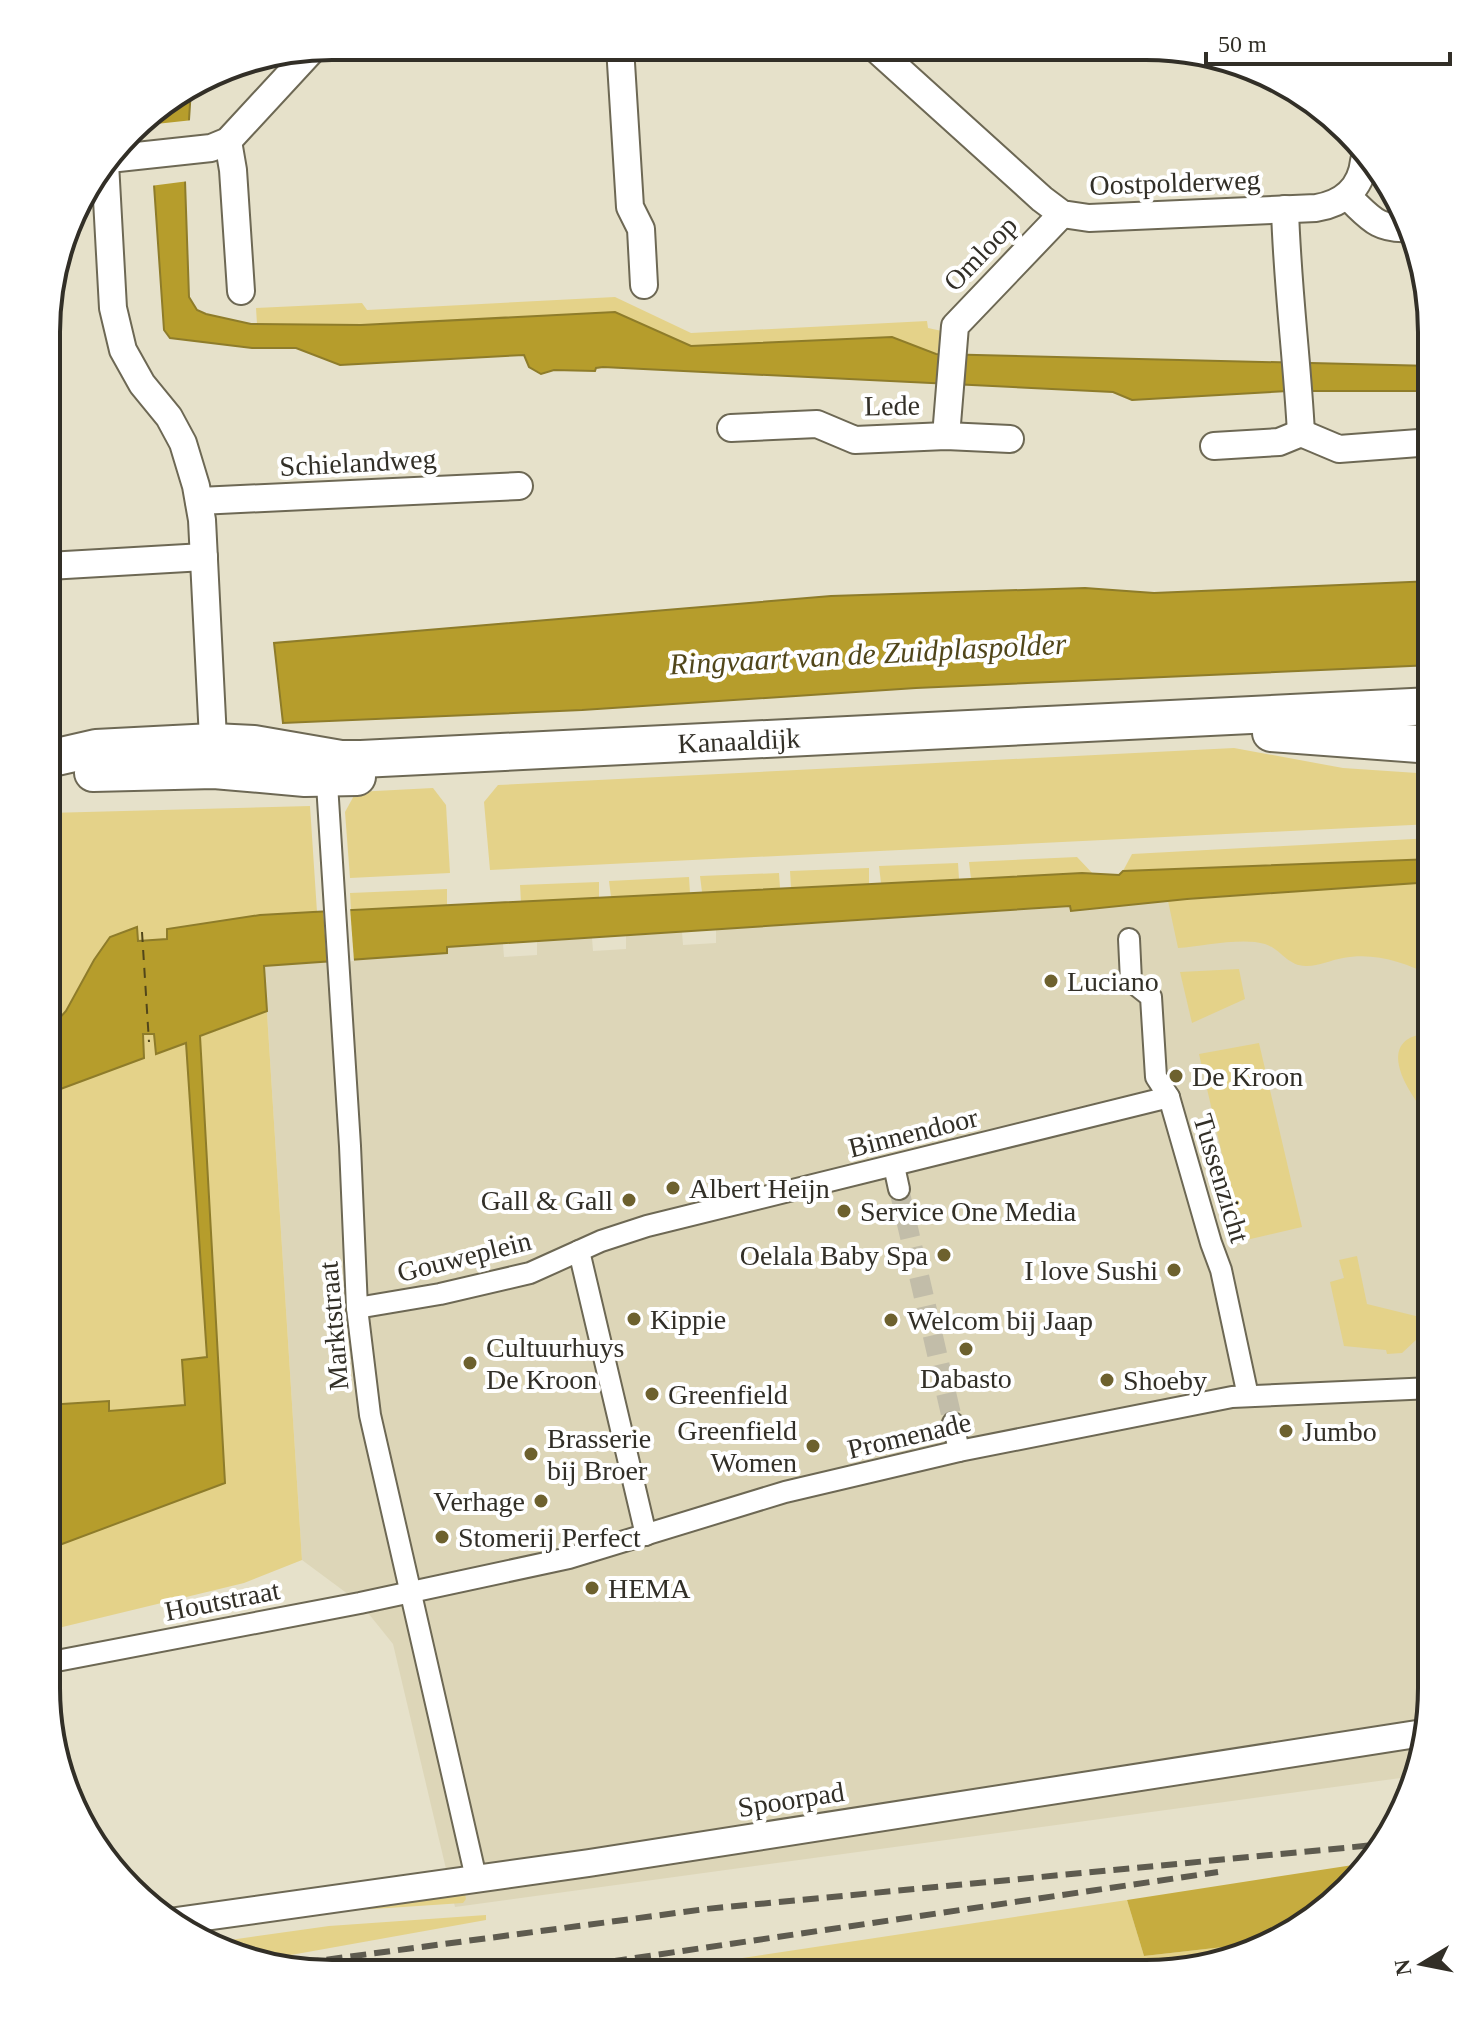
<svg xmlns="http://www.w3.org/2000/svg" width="1478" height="2020" font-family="'Times New Roman',serif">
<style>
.built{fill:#ddd6b8}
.green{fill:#e4d289}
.forest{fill:#c6ac3f}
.water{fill:#b69d2c;stroke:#8e7c2a;stroke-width:2}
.pier{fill:#e6e1ca}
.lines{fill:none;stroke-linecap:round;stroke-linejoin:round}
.ferry{stroke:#51461a;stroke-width:2;stroke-dasharray:10 8;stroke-linecap:butt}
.pedestrian-tunnel{stroke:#c2bda9;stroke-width:20;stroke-dasharray:20 10;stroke-linecap:butt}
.pedestrian-casing{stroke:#6d6854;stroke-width:24}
.minor-casing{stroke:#6d6854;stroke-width:30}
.secondary-casing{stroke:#6d6854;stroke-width:40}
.pedestrian{stroke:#fff;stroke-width:20}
.minor{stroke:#fff;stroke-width:26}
.secondary{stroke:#fff;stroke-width:36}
.rail{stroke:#5e5b4f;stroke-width:6;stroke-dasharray:16 8;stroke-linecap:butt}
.poi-dot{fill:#6d612e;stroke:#fff;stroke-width:3}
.labels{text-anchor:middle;stroke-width:8;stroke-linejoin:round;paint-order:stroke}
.street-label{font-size:28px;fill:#322f27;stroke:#fff}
.poi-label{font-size:28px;fill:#322f27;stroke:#fff;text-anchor:start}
.water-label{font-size:30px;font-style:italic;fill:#51461a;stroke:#fff}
.rim{fill:none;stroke:#322f27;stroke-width:4}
</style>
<rect width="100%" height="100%" fill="#e6e1ca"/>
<polygon class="built" points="1432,883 1431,1708 1408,1777 455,1907 393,1644 360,1603 302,1560 264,966 448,954 448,947 503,944 504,957 537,955 537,942 592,938 593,951 626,949 626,936 682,932 683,945 716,943 716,930"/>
<g class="green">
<polygon points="615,297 691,333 927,321 928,328 942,331 941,354 931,353 892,337 691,346 615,312 361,325 257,324 256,308 362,303 367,310"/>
<polygon points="1234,748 1343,768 1432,774 1432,824 490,870 484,802 498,785"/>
<polygon points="433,788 446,805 450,873 350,878 345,812 356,792"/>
<polygon points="310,806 317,912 313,912 264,966 302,1560 244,1583 46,1631 48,813"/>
<polygon points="1432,838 1432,859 1123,871 1132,854"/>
<polygon points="1077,857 1095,876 1082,873 971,879 969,862"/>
<polygon points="958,863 959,879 881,883 879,866"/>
<polygon points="869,868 869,884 791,888 790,871"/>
<polygon points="779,873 780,888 702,892 700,876"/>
<polygon points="689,877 690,893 611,897 609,881"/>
<polygon points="599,882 599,898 521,902 520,885"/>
<path d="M 1432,882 L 1432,976 C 1404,962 1374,952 1343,958 C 1331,960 1319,966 1307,966 C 1288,967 1281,949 1265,944 C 1243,937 1202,946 1178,948 L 1168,901 Z"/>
<polygon points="447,889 447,905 351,910 350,893"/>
<polygon points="1239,969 1245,999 1192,1023 1180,972"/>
<path d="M 1418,1035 L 1432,1043 L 1432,1120 C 1414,1102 1374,1046 1418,1035 Z"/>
<polygon points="1259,1043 1302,1227 1242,1241 1199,1054"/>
<polygon points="1357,1256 1367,1304 1432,1320 1432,1325 1402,1353 1387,1354 1386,1350 1344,1346 1330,1282 1344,1278 1339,1260"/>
<polygon points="465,1894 466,1899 463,1903 343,1911 400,1901"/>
<polygon points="1127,1900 1144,1956 1277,1941 1273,1944 1147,1974 643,1973"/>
<polygon points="486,1915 486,1920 263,1960 216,1942 329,1926"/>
</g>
<polygon class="forest" points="1366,1863 1277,1941 1144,1956 1127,1900"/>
<g class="water">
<polygon points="191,89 185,181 189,297 197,310 206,314 251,324 361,325 615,312 691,346 892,337 936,354 1432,366 1432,391 1288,391 1132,400 1113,392 603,367 596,368 595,371 554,370 541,374 529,367 524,355 340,365 296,348 252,348 170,338 164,330 154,185 162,106"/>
<polygon points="1432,581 1432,665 916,688 582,710 283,723 274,643 831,596 1085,588 1154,593"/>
<polygon points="1432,859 1432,882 1187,899 1071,911 1070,906 447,947 447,953 264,966 267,1011 200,1036 225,1483 46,1550 47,1405 109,1401 109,1411 185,1405 182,1360 207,1357 186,1043 156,1054 154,1034 143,1034 144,1058 47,1094 47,1032 66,1011 94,960 110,937 137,927 138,941 167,939 167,929 260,915 313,912 971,879 1082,873 1119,875 1123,871"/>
</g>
<g class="pier">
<polygon points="193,120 189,181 150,186 156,124"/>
<polygon points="350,907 354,961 327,963 323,908"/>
</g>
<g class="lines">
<polyline class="ferry" points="142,932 149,1042"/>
<polyline class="pedestrian-tunnel" points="899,1189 953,1423"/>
<g class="pedestrian-casing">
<g id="pedestrian">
<polyline points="326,768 350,1146 357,1308 370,1415 476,1878"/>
<polyline points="1129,939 1131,981 1151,997 1156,1077 1169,1097 1211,1243 1221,1270 1248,1396"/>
<polyline points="894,1166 899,1189"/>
<polyline points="579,1251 646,1535"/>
<polyline points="357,1308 440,1294 530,1273 601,1241 647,1226 1169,1097"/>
<polyline points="953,1423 959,1451"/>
<polyline points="46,1663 360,1603 569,1558 785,1492 959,1451 1232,1397 1432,1388"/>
</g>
</g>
<g class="minor-casing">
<g id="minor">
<polyline points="620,47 630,207 641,229 644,285"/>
<path d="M 875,48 L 1042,199 L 1062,214 L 1089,218 L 1316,208 C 1342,204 1361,189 1364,161"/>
<polyline points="228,141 233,170 241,291"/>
<polyline points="109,159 211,148 228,141 313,49"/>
<polyline points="105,163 113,308 123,350 142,384 169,417 183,443 196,486 202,520 214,759"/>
<path d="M 1347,196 C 1369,216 1376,230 1408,228"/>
<path d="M 1285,209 C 1287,284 1297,358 1301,433"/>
<polyline points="731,428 817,424 855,440 946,436 1010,439"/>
<polyline points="946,436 955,326 1062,214"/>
<polyline points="1214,446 1279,442 1301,433 1339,449 1432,442"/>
<polyline points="199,501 519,486"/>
<polyline points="48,566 204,557"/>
<polyline points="169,1922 589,1863 1423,1733"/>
</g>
</g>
<g class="secondary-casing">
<g id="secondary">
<polyline points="1271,733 1432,745"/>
<path id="s1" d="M 48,759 L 96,748 L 213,742 L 254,744 L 341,759 L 361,759 L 1432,706"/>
<polyline points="93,773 214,770 305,778 357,777"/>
</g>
</g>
<use href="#pedestrian" class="pedestrian"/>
<use href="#minor" class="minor"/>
<use href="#secondary" class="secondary"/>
<g class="rail">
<polyline points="279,1966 706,1909 1385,1844"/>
<polyline points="540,1972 1218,1872"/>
</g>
</g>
<g class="poi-dot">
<circle cx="1051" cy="981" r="8"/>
<circle cx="1176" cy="1076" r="8"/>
<circle cx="673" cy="1188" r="8"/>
<circle cx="629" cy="1200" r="8"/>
<circle cx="844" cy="1211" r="8"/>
<circle cx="944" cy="1255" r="8"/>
<circle cx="1174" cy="1270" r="8"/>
<circle cx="634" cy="1319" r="8"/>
<circle cx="891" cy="1320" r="8"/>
<circle cx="966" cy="1349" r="8"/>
<circle cx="470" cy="1363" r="8"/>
<circle cx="1107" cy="1380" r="8"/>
<circle cx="652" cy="1394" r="8"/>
<circle cx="1286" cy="1431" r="8"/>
<circle cx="813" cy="1446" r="8"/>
<circle cx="531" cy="1454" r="8"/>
<circle cx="541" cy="1501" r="8"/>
<circle cx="442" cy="1537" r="8"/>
<circle cx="592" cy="1588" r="8"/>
</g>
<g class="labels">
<g class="street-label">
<text transform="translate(1175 182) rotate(-2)" y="10">Oostpolderweg</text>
<text transform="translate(980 253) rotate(-46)" y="10">Omloop</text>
<text transform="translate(892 405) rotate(-1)" y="10">Lede</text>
<text transform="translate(358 462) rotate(-3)" y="10">Schielandweg</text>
<text dy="10" stroke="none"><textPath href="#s1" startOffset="694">Kanaaldijk</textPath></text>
<text transform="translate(913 1132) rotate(-14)" y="10">Binnendoor</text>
<text transform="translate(1222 1178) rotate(73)" y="10">Tussenzicht</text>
<text transform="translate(464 1256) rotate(-14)" y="10">Gouweplein</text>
<text transform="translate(333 1326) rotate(-95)" y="10">Marktstraat</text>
<text transform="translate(909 1435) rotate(-13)" y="10">Promenade</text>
<text transform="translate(222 1600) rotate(-11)" y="10">Houtstraat</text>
<text transform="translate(791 1799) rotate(-9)" y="10">Spoorpad</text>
</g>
<g class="poi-label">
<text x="1067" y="991">Luciano</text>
<text x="1192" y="1086">De Kroon</text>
<text x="689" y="1198">Albert Heijn</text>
<text x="613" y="1210" text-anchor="end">Gall &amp; Gall</text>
<text x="860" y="1221">Service One Media</text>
<text x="928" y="1265" text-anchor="end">Oelala Baby Spa</text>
<text x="1158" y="1280" text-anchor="end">I love Sushi</text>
<text x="650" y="1329">Kippie</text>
<text x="907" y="1330">Welcom bij Jaap</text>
<text x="486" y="1357">Cultuurhuys<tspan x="486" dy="32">De Kroon</tspan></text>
<text x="966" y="1388" text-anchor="middle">Dabasto</text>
<text x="1123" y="1390">Shoeby</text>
<text x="668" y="1404">Greenfield</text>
<text x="797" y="1440" text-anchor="end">Greenfield<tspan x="797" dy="32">Women</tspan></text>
<text x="1302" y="1441">Jumbo</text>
<text x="547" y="1448">Brasserie<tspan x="547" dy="32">bij Broer</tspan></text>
<text x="525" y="1511" text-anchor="end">Verhage</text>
<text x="458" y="1547">Stomerij Perfect</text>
<text x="608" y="1598">HEMA</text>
</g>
<g class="water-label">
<text transform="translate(868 654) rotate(-3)" y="10">Ringvaart van de Zuidplaspolder</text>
</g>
</g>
<path d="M0 0H1478V2020H0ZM332 60H1146A272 272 0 0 1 1418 332V1688A272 272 0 0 1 1146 1960H332A272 272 0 0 1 60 1688V332A272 272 0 0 1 332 60Z" fill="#fff" fill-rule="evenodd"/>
<path class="rim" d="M332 60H1146A272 272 0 0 1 1418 332V1688A272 272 0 0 1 1146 1960H332A272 272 0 0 1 60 1688V332A272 272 0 0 1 332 60Z"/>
<g transform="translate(1422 1964) rotate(260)" stroke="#ffffff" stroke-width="6" paint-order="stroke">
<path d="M0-6L14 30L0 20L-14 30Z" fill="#322f27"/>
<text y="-12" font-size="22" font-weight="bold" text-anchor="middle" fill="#322f27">N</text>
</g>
<path d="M1206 52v12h244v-12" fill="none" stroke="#322f27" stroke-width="4"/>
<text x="1218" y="52" font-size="24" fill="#322f27" stroke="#ffffff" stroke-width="6" paint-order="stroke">50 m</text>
</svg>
